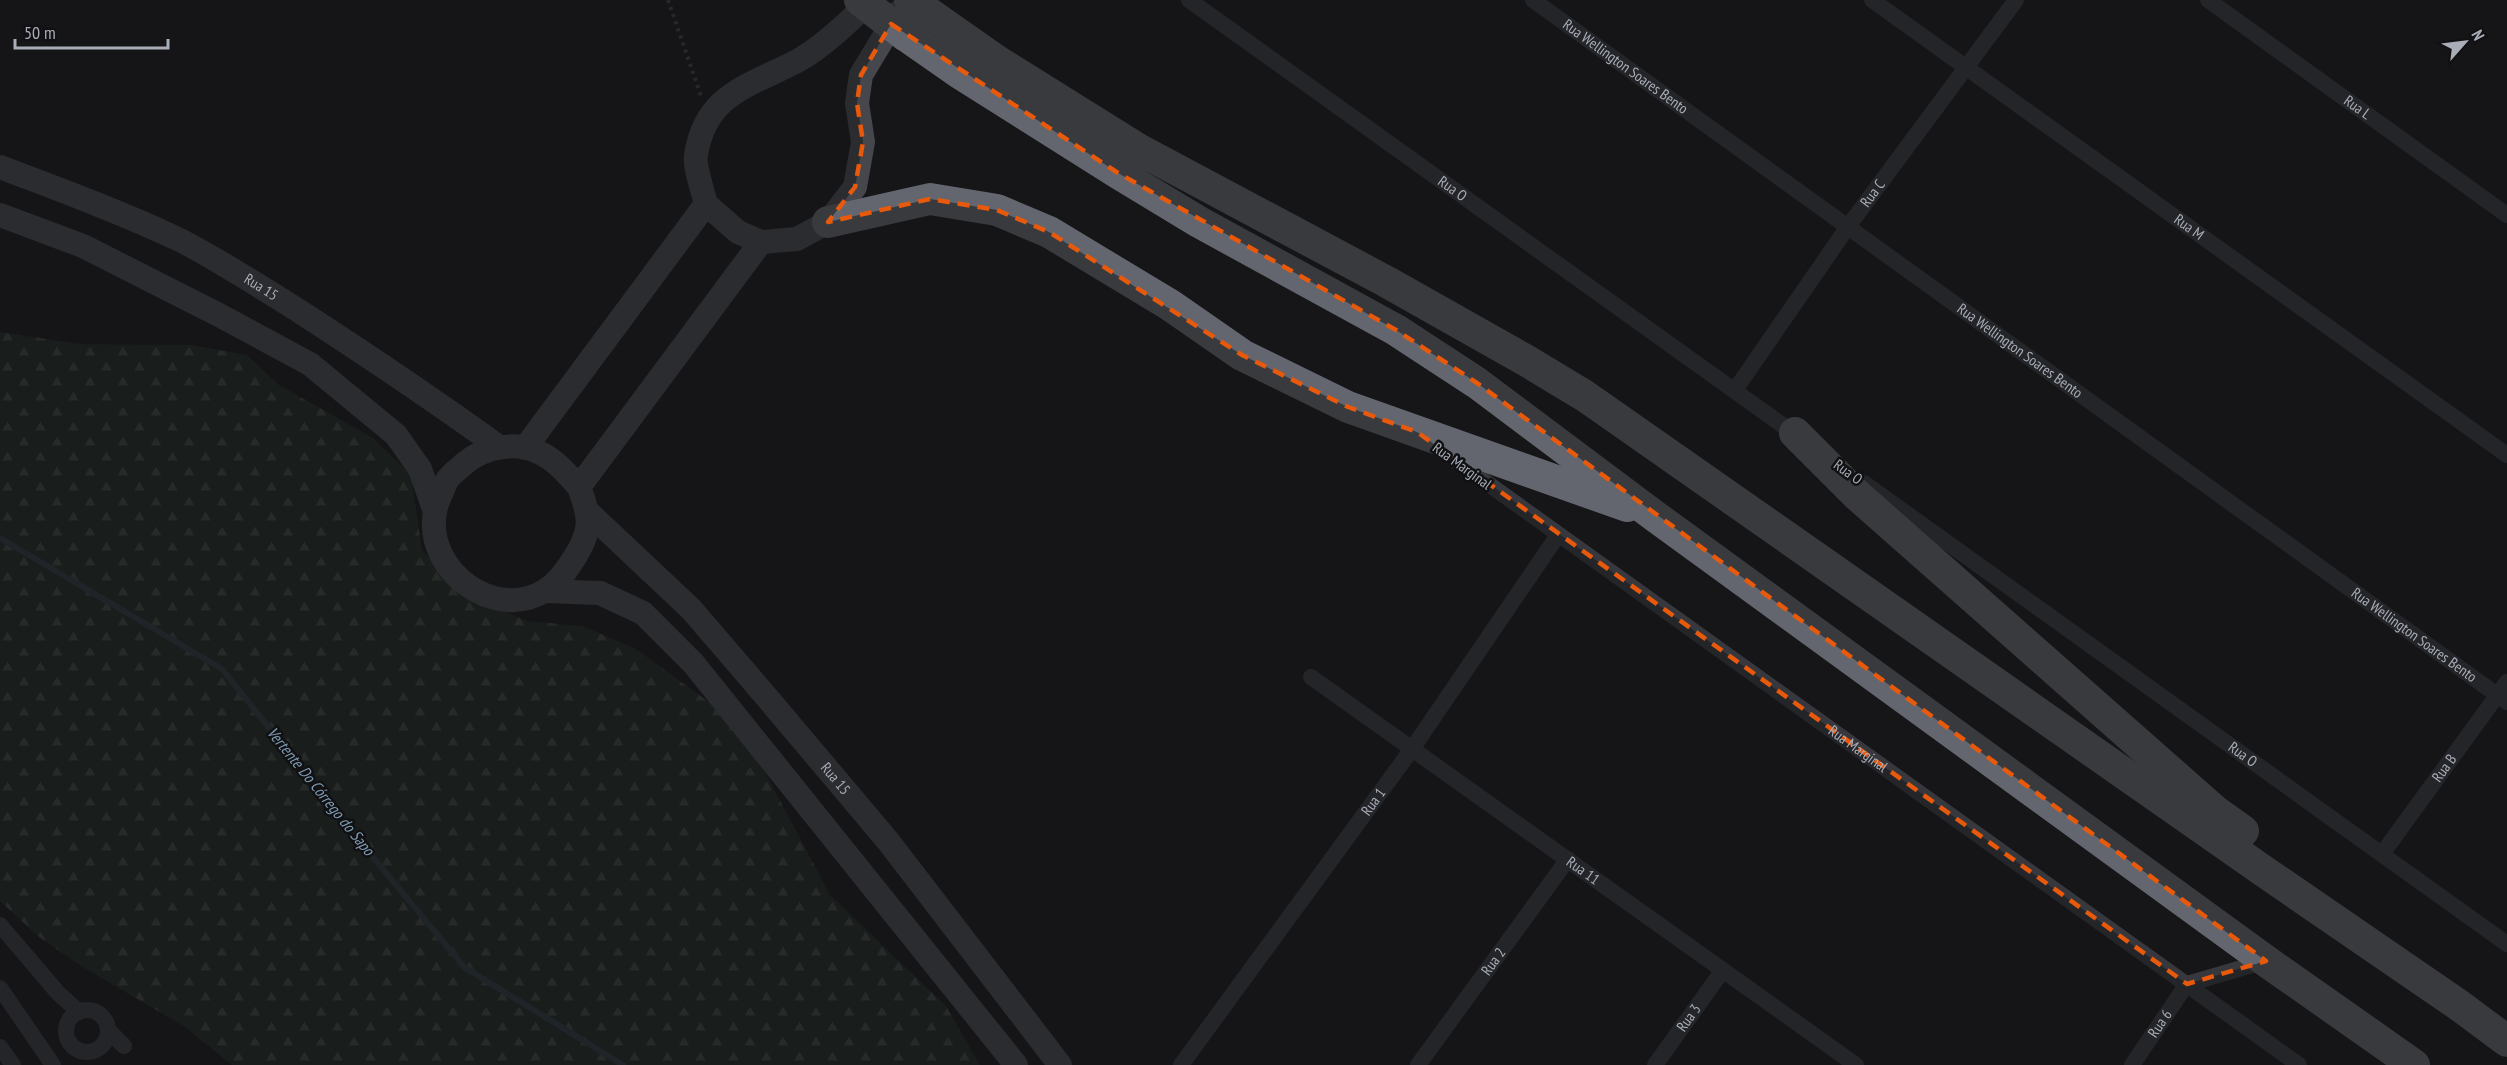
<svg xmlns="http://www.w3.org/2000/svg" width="2507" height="1065" font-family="'PT Sans Narrow',sans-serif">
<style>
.forest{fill:url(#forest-firs)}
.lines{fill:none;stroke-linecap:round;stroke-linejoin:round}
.stream{stroke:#2c353c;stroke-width:6}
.path{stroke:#3d3f44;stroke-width:4;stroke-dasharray:3 4.5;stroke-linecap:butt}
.street{stroke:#37383d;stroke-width:16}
.secondary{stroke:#45474d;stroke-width:24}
.highway{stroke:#63666e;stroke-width:32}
.highway-bridge{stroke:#63666e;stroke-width:32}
.marked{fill:none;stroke:#e8590c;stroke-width:4.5;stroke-dasharray:12 8;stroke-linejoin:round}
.labels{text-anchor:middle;stroke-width:5;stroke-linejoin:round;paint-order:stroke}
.street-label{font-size:15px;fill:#a8adb8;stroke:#111113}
.water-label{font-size:16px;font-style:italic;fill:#7f9bb3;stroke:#111113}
</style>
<defs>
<pattern id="forest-firs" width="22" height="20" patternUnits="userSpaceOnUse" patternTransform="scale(1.5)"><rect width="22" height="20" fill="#1e261f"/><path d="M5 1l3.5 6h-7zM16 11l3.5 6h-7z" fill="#3c433d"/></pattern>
</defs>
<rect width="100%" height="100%" fill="#161618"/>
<polygon class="forest" points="0,332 79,344 191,345 247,355 279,385 373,438 411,475 422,550 462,594 527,621 582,626 636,649 713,705 751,746 830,895 946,1006 980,1065 232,1065 185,1027 83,967 39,937 0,901"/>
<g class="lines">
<polyline class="stream" points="0,538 222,669 358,839 464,967 623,1065"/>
<polyline class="path" points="668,0 701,96"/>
<g class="street">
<path id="s1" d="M 1189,0 L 1799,437"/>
<path id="s2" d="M 1533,0 L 2507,702"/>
<path id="s3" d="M 1872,0 L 2507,455"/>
<path id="s4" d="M 2208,0 L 2507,215"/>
<path id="s5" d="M 1735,390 L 1847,228 L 2016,0"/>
<path id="s6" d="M 1441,450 L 2299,1065"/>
<path id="s7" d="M 1864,483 L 2507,944"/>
<path id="s8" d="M 1311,677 L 1856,1065"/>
<path id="s9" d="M 2382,854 L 2507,682"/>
<polyline points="0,925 58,993 79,1012"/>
<polyline points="0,988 53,1065"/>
<circle cx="87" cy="1031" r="21"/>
<polyline points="108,1030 124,1046"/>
<polyline points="0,1047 13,1065"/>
<path id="s10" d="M 1181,1065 L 1412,749 L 1558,535"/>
<path id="s11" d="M 1418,1065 L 1568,859"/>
<path id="s12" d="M 1655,1065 L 1723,970"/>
<path id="s13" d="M 2132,1065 L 2187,984 L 2266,961"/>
</g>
<g class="secondary">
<path id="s14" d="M 0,167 C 61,190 123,213 182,241 C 222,262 261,287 299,311 C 367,355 434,400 499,447"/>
<polyline points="706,204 738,232 761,242 797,239 828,222 855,187 863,142 857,103 861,75 899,12"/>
<polyline points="0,215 83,246 219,315 310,364 396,435 420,469 435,512"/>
<path d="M 525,448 L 706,204 C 703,192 694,166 696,155 C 706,92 751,86 799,60 C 819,49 855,18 869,0"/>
<path d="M 579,487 C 567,474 555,459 538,452 C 516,441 484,447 465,463 C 459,469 450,474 446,482 C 443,491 436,502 435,512 C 424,570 495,623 546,590 C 558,583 566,571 573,560 C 592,531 591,519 579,487 L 761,242"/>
<path id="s15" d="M 589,513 L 691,609 L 770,701 L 888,841 L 1060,1065"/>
<polyline points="546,591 600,593 643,613 693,663 1016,1065"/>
</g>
<g class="highway">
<polyline points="910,0 997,61 1138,149 1387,282 1527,361 1585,396 2262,870 2460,1006 2507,1041"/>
<polyline points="905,35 958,72 1118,173 1199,222 1396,330 1477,383 1656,517 2266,961 2414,1065"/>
<polyline points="828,222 930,199 997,210 1049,232 1170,305 1242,355 1348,407 1627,506"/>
<polyline points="1795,433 1857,495 2215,811 2243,831"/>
</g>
<polyline class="highway-bridge" points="860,0 905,35"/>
</g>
<path d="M0 0H2507V1065H0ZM 891,24 L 1118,173 L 1396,330 L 1477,383 L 2266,961 L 2187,984 L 1417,432 L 1348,407 L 1242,355 L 1049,232 L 997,210 L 930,199 L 828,222 L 855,187 L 863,142 L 857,103 L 861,75 Z" fill="#161618" fill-opacity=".55" fill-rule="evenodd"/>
<path class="marked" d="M 891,24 L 1118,173 L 1396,330 L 1477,383 L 2266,961 L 2187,984 L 1417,432 L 1348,407 L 1242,355 L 1049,232 L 997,210 L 930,199 L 828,222 L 855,187 L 863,142 L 857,103 L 861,75 Z"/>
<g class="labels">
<g class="street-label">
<text dy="5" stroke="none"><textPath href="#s2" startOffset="114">Rua Wellington Soares Bento</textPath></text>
<text dy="5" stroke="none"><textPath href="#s4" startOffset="184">Rua L</textPath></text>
<text dy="5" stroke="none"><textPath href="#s1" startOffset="324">Rua O</textPath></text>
<text dy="5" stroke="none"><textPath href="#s5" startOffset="240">Rua C</textPath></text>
<text dy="5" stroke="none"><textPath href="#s3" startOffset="390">Rua M</textPath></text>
<text dy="5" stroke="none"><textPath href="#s14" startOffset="288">Rua 15</textPath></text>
<text dy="5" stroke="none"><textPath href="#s2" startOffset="600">Rua Wellington Soares Bento</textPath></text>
<text transform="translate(1462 466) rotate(36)" y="5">Rua Marginal</text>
<text transform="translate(1848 472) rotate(36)" y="5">Rua O</text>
<text dy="5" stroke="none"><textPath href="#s2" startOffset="1086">Rua Wellington Soares Bento</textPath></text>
<text dy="5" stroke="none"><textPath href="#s6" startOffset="513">Rua Marginal</textPath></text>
<text dy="5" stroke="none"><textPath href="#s7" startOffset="466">Rua O</textPath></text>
<text dy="5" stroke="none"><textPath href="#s9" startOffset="106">Rua B</textPath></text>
<text dy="5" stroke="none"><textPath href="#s15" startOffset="363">Rua 15</textPath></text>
<text dy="5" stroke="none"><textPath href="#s10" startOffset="326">Rua 1</textPath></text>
<text dy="5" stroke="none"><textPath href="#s8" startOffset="334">Rua 11</textPath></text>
<text dy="5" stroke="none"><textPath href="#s11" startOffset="128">Rua 2</textPath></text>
<text dy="5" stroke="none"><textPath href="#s12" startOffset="58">Rua 3</textPath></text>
<text dy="5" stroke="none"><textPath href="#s13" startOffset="50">Rua 6</textPath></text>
</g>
<g class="water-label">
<text transform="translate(321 791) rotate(51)" y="6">Vertente Do Córrego do Sapo</text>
</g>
</g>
<g transform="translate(2465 42) rotate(62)" stroke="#111113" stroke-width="4.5" paint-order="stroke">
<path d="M0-4.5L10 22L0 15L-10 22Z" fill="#a8adb8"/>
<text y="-9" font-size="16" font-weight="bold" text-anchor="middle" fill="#a8adb8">N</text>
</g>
<path d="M15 39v9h153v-9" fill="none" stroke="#a8adb8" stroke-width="3"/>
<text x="24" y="39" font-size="18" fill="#a8adb8" stroke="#111113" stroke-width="4.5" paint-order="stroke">50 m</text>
</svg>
